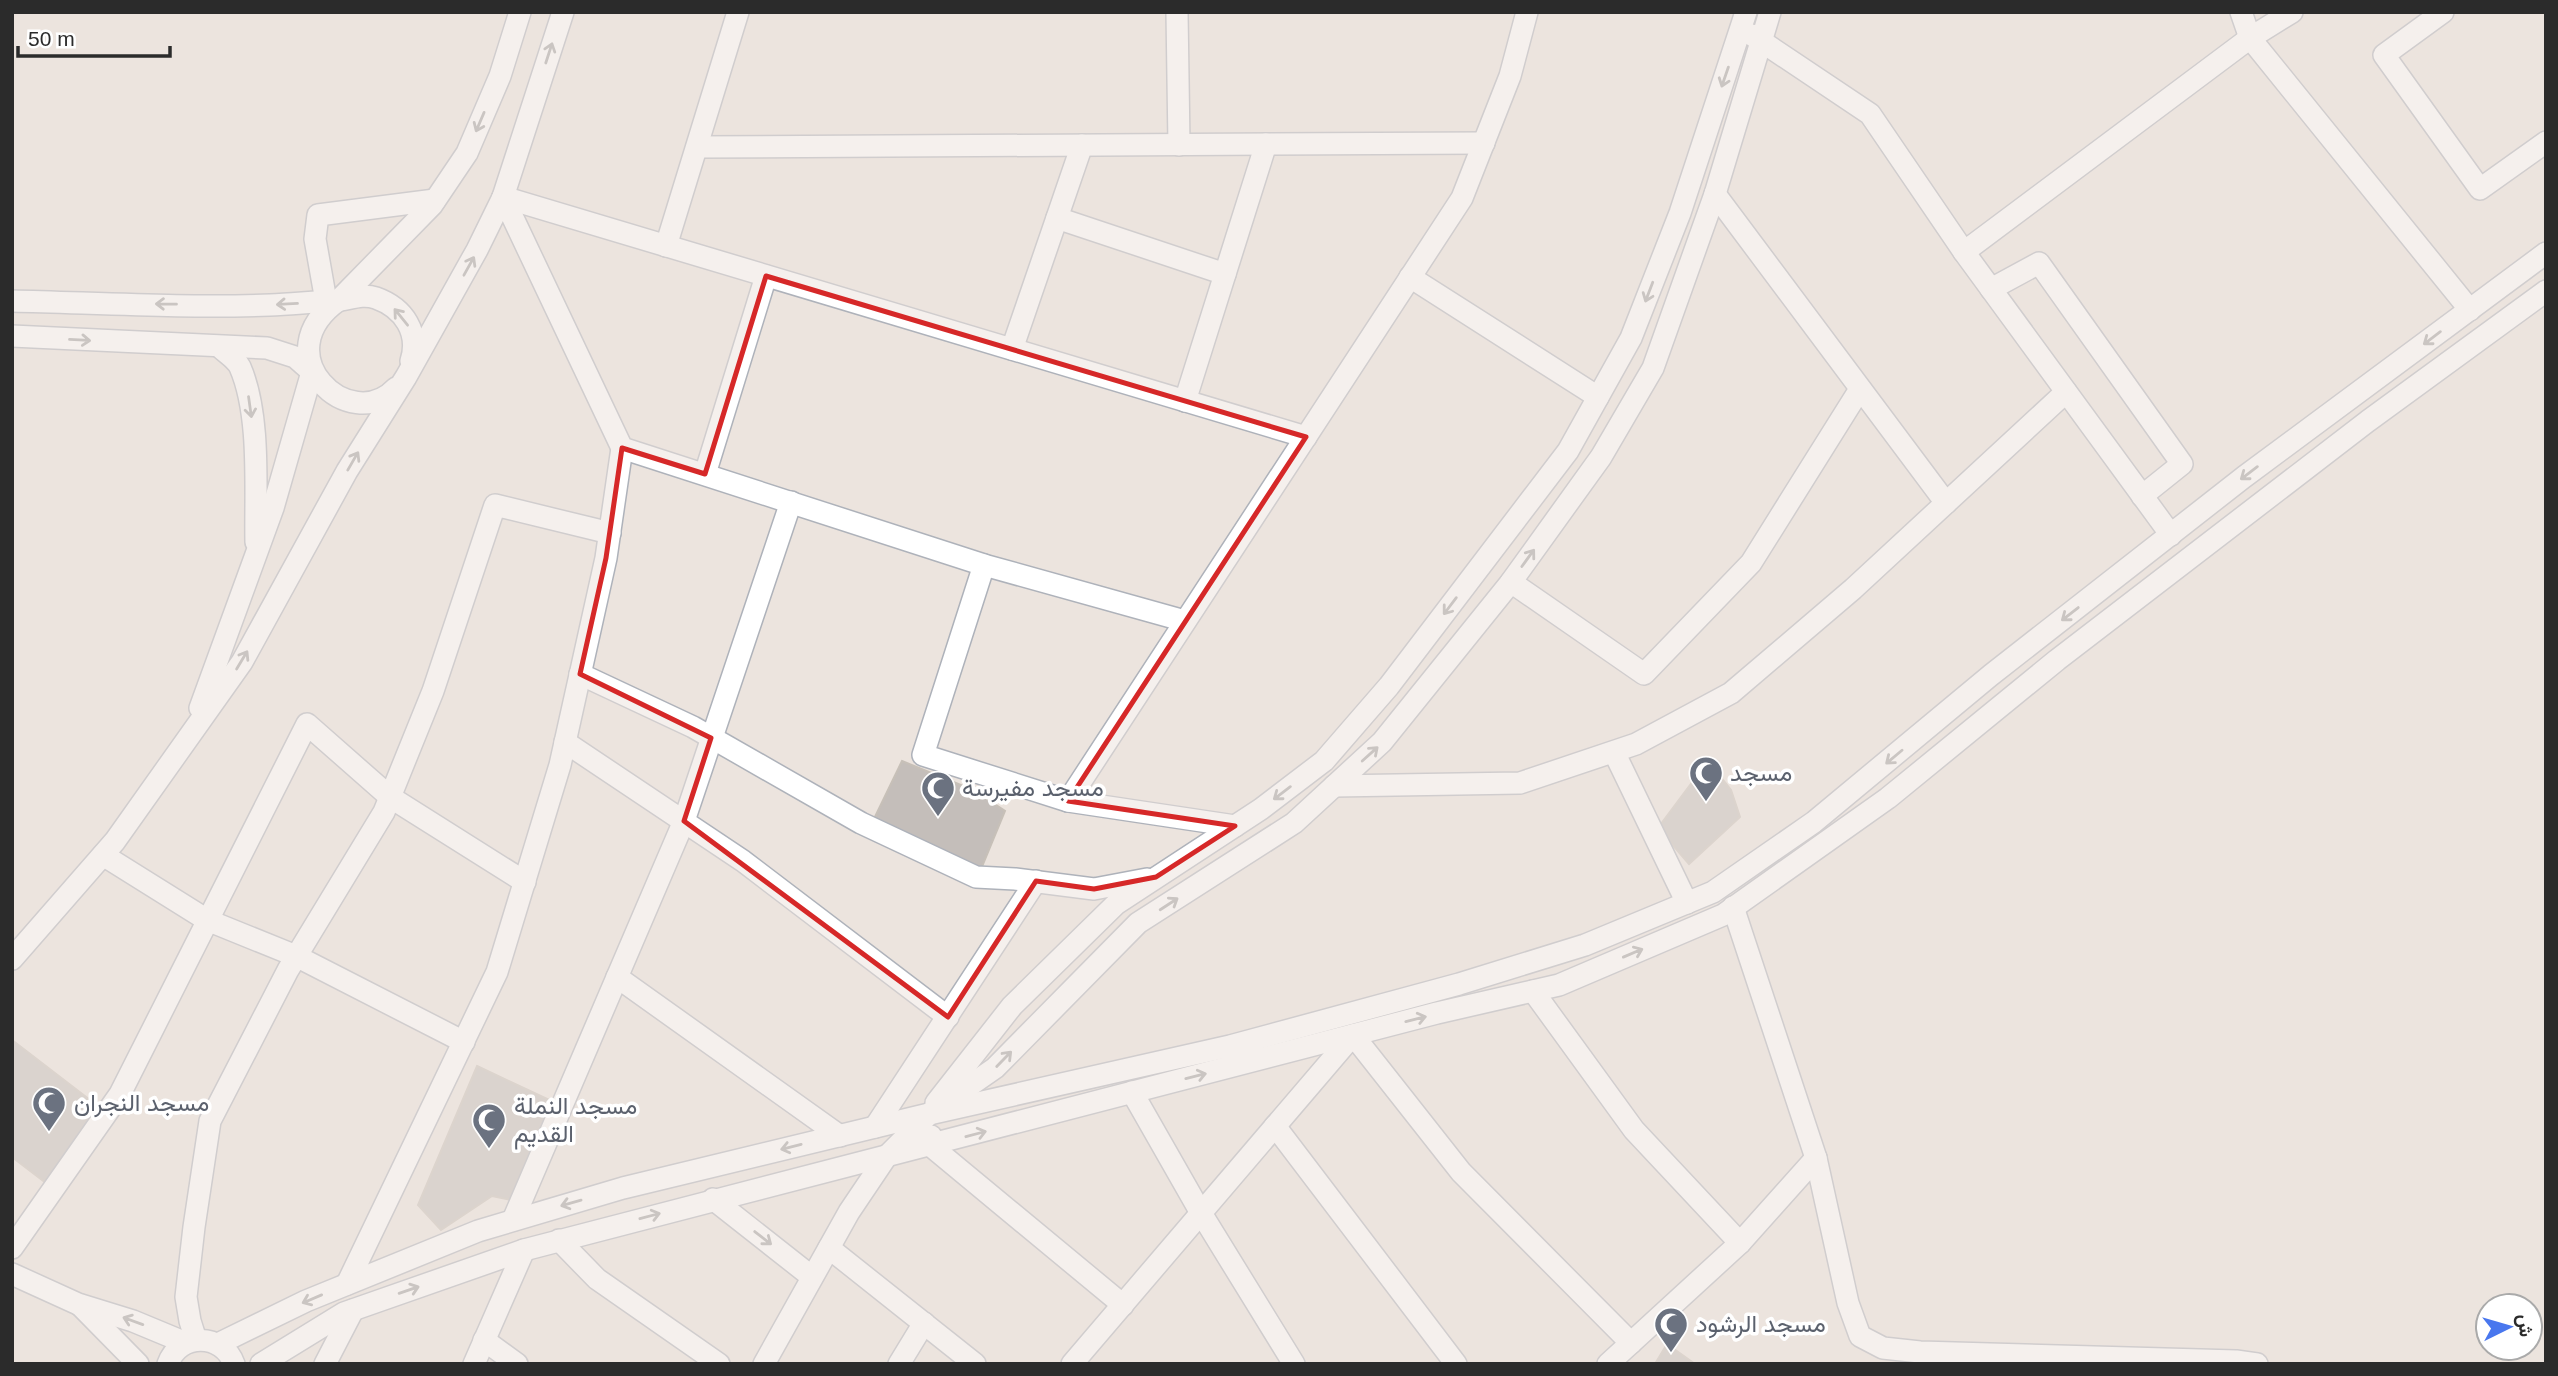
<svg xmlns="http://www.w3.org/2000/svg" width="2558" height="1376" font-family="Arial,Vazirmatn,sans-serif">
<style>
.building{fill:#c4beba;stroke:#c7c0b8;stroke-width:2}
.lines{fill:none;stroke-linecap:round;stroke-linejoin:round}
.minor-casing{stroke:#aeb2ba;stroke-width:24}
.minor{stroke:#fff;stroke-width:21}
.oneway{stroke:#a0a0a0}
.marked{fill:none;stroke:#d62828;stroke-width:5;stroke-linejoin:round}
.labels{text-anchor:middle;stroke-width:7;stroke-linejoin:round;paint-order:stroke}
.worship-label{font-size:24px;fill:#5b616d;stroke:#fff;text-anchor:start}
</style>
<rect width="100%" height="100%" fill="#ece4de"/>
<g class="building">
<polygon points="902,761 973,790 1005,811 979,874 871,825"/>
<polygon points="1708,761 1731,790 1740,817 1689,864 1658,828"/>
<polygon points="12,1040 103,1110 50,1186 12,1157"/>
<polygon points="477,1066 558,1104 516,1201 492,1196 441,1230 418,1205"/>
<polygon points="1667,1344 1695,1364 1655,1364"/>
</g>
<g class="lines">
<g class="minor-casing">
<g id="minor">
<polyline points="1177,12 1179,145"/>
<polyline points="2241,12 2250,38 2470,310"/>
<polyline points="2443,12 2384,55 2480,189 2546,142"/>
<polyline points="1752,35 1870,114 1964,252 2171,535"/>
<polyline points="697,147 1484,143"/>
<polyline points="1715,194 1946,503"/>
<polyline points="503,197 622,448 984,565 1185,621"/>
<polyline points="503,197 1306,437"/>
<polyline points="1057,218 1225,274"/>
<polyline points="666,246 738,12"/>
<polyline points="1964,252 2250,38 2292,12"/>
<polyline points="1410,277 1598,397"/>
<polyline points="1991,289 2039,263 2182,464 2142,496"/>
<path d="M 12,301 C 98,303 184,308 270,305 C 291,304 313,302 334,301 C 349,300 361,293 376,298 C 404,308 420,333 411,361"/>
<polyline points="326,301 315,239 318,215 435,200"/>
<polyline points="12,336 267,348 295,357 312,372 273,508 200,708"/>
<path d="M 221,348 C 227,354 236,359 240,367 C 261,415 255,491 256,542"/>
<polyline points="1012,349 1082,145"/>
<path d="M 396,388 C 350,437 262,354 339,300 L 432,205 L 467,153 L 500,76 L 520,12"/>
<polyline points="1185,401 1266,144"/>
<polyline points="705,474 766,276"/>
<polyline points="984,565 923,755 1068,801 1235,826"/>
<polyline points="1511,582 1644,674 1751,563 1860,389"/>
<polyline points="580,674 693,727 861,823 976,877 1015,879 1094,889 1147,879"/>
<polyline points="565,742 743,861 948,1017"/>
<polyline points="1614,752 1687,903"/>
<polyline points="1334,786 1520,783 1636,744 1731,693 1853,589 2066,392"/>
<polyline points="1068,801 1462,198 1510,76 1527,12"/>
<polyline points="103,855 207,920 296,956 464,1042"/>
<polyline points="1733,907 1816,1158 1848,1303 1860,1336 1883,1348 1920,1352 2236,1361 2257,1364"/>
<polyline points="12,959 115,841 242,662 347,471 406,377 477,250 503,197 563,12"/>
<polyline points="617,977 840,1136"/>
<polyline points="1533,991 1634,1130 1740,1243"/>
<polyline points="1132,1092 1201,1213 1294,1364"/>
<polyline points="936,1103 1012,1006 1116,904 1261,809 1324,761 1389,686 1568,451 1631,338 1680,213 1746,12"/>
<polyline points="1275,1126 1456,1364"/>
<polyline points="875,1127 1036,881"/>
<polyline points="931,1136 931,1146 1123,1305"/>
<polyline points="713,1199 812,1277"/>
<polyline points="513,1220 684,821 791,502"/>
<polyline points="559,1240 597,1279 719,1364"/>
<polyline points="12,1248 120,1094 307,724 390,797 525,882"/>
<polyline points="829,1248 975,1364"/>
<polyline points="12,1274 78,1304 133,1321 186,1343"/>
<polyline points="347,1284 497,972 560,765 606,558 622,448"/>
<polyline points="80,1305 138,1364"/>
<polyline points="196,1340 190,1321 186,1297 194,1227 210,1121 288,970 384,812 433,691 495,505 610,533"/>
<polyline points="484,1340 517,1364"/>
<polyline points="218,1344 306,1301 478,1231 623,1188 929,1114 1230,1046 1459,984 1585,945 1713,892 1814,822 1991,675 2244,477 2546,253"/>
<path d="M 168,1364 C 179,1332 223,1333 234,1364"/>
<polyline points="261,1364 344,1313 524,1250 1437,1013 1559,985 1723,915 1888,798 2057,660 2368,421 2546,291"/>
<polyline points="325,1364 353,1310"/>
<polyline points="474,1364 524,1250"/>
<polyline points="764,1364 849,1212 886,1157 929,1114 995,1068 1138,923 1294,823 1382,742 1511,582 1601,457 1653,368 1715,194 1770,12"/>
<polyline points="899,1364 924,1323"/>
<polyline points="1072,1364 1353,1035 1461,1172 1631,1343"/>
<polyline points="1608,1364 1740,1243 1816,1158"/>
</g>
</g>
<use href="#minor" class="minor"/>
</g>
<defs><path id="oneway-shaft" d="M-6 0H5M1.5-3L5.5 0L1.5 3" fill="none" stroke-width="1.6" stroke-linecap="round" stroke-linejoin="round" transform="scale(1.75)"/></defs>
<g class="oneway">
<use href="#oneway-shaft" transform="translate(549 53) rotate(-72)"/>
<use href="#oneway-shaft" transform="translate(1725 77) rotate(109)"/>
<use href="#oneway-shaft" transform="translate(480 122) rotate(113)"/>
<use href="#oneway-shaft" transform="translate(469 266) rotate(-61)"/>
<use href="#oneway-shaft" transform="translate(1649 292) rotate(111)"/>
<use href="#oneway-shaft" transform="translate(166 304) rotate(-179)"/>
<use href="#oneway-shaft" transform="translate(287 304) rotate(177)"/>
<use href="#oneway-shaft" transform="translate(401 317) rotate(-129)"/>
<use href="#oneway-shaft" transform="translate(2432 338) rotate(143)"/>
<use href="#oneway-shaft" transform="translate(80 340) rotate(3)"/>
<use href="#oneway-shaft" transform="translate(250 407) rotate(82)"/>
<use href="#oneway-shaft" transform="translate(353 461) rotate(-60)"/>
<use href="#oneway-shaft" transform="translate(2249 473) rotate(143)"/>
<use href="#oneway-shaft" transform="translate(1528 558) rotate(-54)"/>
<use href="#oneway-shaft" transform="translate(1450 606) rotate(127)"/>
<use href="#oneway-shaft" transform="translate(2070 614) rotate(142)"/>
<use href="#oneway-shaft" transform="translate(242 660) rotate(-59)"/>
<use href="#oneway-shaft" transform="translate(1370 754) rotate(-42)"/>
<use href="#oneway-shaft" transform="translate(1894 757) rotate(140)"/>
<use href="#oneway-shaft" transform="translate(1282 793) rotate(143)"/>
<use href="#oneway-shaft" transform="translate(1169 904) rotate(-33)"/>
<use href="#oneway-shaft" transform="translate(1633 953) rotate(-23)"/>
<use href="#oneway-shaft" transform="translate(1416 1019) rotate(-14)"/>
<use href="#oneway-shaft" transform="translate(1004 1059) rotate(-46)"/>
<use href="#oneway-shaft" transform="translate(1196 1076) rotate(-14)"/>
<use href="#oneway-shaft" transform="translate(976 1134) rotate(-15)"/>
<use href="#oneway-shaft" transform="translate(791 1147) rotate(166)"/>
<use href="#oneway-shaft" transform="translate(571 1203) rotate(164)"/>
<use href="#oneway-shaft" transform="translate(650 1216) rotate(-15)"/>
<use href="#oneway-shaft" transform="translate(763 1238) rotate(38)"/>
<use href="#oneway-shaft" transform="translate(409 1290) rotate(-19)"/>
<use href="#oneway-shaft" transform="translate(312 1299) rotate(157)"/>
<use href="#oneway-shaft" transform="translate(133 1321) rotate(-160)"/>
</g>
<path d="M0 0H2558V1376H0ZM 766,276 L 1306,437 L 1068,801 L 1235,826 L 1156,877 L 1094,889 L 1036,881 L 948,1017 L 684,821 L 711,738 L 580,674 L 606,558 L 622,448 L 705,474 Z" fill="#ece4de" fill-opacity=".55" fill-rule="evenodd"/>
<path class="marked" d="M 766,276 L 1306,437 L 1068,801 L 1235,826 L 1156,877 L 1094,889 L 1036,881 L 948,1017 L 684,821 L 711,738 L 580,674 L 606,558 L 622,448 L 705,474 Z"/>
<defs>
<g id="mosque-pin" transform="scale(1.75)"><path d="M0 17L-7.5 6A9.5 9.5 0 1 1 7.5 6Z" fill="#6b7280" stroke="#fff"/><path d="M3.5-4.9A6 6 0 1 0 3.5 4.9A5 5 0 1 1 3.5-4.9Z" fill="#fff"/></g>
</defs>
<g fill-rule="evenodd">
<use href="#mosque-pin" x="1706" y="773"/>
<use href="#mosque-pin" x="938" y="788"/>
<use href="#mosque-pin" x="49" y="1103"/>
<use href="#mosque-pin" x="489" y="1120"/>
<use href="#mosque-pin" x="1671" y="1324"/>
</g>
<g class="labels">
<g class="worship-label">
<text x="1730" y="781">مسجد</text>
<text x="962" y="796">مسجد مفيرسة</text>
<text x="74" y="1111">مسجد النجران</text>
<text x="514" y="1114">مسجد النملة<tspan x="514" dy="28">القديم</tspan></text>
<text x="1696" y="1332">مسجد الرشود</text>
</g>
</g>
<rect width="2558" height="1376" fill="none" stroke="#2b2b2b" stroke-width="28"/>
<g transform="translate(2509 1327) rotate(85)"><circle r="33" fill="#ffffff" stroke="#aaaaaa" stroke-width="2"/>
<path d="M0-5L12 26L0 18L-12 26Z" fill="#4977ee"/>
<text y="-10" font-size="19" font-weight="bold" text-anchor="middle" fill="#2b2b2b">ش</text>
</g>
<path d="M18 46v10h152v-10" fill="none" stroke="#2b2b2b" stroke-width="3.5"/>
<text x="28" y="46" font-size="21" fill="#2b2b2b" stroke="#ffffff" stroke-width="5" paint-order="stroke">50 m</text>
</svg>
